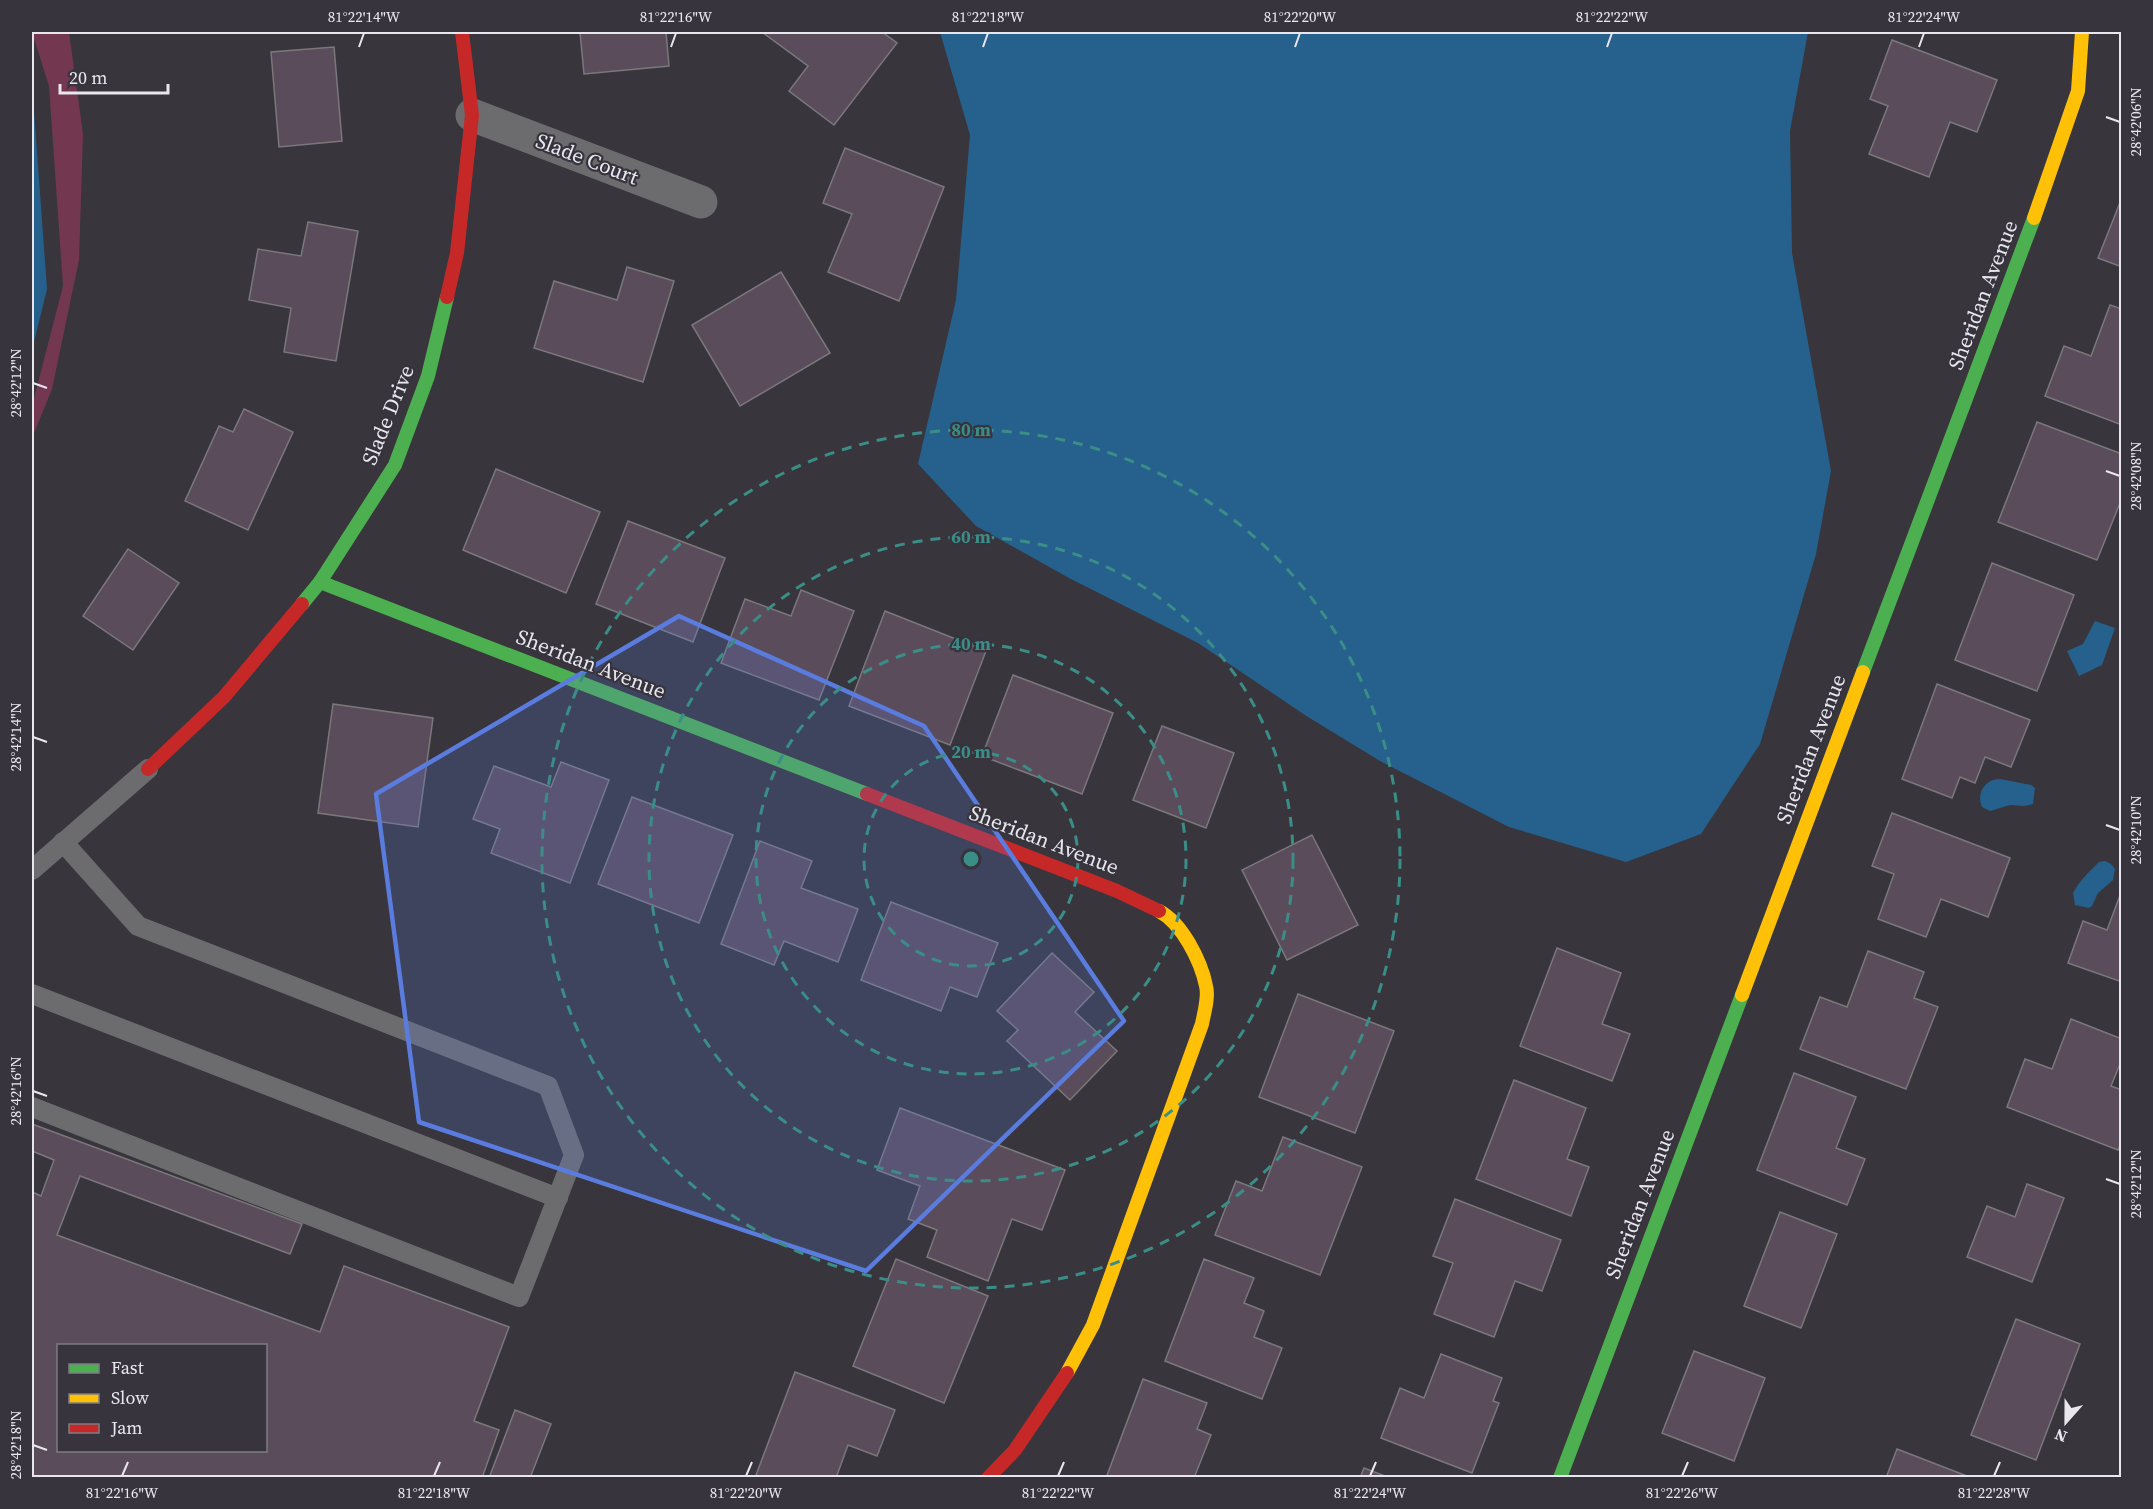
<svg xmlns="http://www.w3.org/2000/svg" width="2153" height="1509" font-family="'Source Serif 4',serif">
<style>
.green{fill:#733850}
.water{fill:#25618c}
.building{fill:#5a4c5b;stroke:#7b787c;stroke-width:1.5;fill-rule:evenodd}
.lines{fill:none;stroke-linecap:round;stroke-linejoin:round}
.lane{stroke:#6c6c6f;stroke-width:20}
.street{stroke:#6c6c6f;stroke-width:33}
.fast{stroke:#4caf50;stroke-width:14}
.slow{stroke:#ffc107;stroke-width:14}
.jam{stroke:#c62828;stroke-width:14}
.marked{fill:#5a7cdf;fill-opacity:0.2;stroke:#5a7cdf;stroke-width:4.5;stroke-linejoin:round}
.ticks{fill:none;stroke:#e9e7ee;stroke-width:2}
.ring{fill:none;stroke:#3b8d88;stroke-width:3;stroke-dasharray:10 8}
.labels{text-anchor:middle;stroke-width:4.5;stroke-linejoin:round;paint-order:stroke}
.street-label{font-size:21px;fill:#e9e7ee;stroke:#37343e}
.centre{fill:#3b8d88;stroke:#37343e;stroke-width:3}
.ring-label{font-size:18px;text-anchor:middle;font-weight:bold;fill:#3b8d88;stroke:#37343e;stroke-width:4.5;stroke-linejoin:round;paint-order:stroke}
.neatline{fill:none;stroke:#e9e7ee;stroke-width:2}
.ticks-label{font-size:15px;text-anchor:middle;fill:#e9e7ee}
</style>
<rect width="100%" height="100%" fill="#38363c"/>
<polygon class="green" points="32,32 69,32 83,134 79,260 52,389 32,438 32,406 63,286 49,86"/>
<g class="water">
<polygon points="940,32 1808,32 1790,131 1792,253 1831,471 1816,554 1760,744 1701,834 1626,862 1509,827 1380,761 1308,717 1198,643 1069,578 976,526 918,464 956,300 970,135"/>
<polygon points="32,83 47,289 32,350"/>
<polygon points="2095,621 2115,628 2102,665 2079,676 2067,651 2083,644"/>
<path d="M 2000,779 L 2031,785 L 2035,788 L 2033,804 L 2024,806 L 2010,805 L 1990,811 L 1982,807 C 1976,793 1985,779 2000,779 Z"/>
<path d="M 2105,861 L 2111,864 L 2115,869 L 2113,880 L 2098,893 L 2092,906 L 2089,908 L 2075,905 L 2073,893 C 2080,880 2089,872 2099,862 Z"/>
</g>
<g class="building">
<polygon points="580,32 666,32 669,66 584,74"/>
<polygon points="762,32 882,32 897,43 834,125 789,91 808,66"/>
<polygon points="1892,40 1997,80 1977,132 1950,122 1929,177 1869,154 1888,106 1870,99"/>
<polygon points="334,47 342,141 279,147 271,52"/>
<polygon points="845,148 944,187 899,301 828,272 852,214 823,203"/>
<polygon points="2121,200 2122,200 2122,267 2098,258"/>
<polygon points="308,222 358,231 336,361 284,352 291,308 249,300 258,249 301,256"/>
<polygon points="627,267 674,281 643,382 534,348 554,281 617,300"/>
<polygon points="781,272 830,353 740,406 692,325"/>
<polygon points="2110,305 2122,309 2122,425 2045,396 2064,346 2091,356"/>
<polygon points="244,409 293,432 248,530 185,501 219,426 233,432"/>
<polygon points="2037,422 2122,454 2122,498 2097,560 1998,522"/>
<polygon points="496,469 600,512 566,593 463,550"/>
<polygon points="628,521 725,558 693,642 596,604"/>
<polygon points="128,549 179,583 133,650 83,616"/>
<polygon points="1992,563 2074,595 2037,691 1955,660"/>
<polygon points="801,590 854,611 819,700 721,663 745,599 791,616"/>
<polygon points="885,611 986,651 950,745 849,706"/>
<polygon points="1013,675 1113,713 1082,794 982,756"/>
<polygon points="1937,684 2030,720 2011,767 1985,757 1975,783 1960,777 1952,798 1902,779"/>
<polygon points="333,704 433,718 418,827 318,813"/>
<polygon points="1162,726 1234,753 1206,828 1133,800"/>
<polygon points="561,762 609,780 570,883 491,853 500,829 473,819 494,766 551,787"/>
<polygon points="632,797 733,835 699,923 598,884"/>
<polygon points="1892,813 2010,858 1988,917 1941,899 1926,937 1878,919 1894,874 1872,866"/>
<polygon points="1312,835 1358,925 1287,960 1242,870"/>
<polygon points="760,841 812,861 801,888 858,909 838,962 784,941 774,965 721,944"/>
<polygon points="2122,890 2122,982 2068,963 2083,921 2107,930"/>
<polygon points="891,902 998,943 977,997 950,987 941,1011 861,980"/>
<polygon points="1557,948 1621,973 1602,1024 1630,1034 1612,1081 1520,1046"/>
<polygon points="1868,951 1924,972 1914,998 1938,1007 1906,1089 1800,1049 1820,997 1847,1007"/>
<polygon points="1052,953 1094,992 1075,1012 1117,1051 1070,1100 1007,1041 1018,1030 997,1011"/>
<polygon points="1298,994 1394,1031 1355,1133 1259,1097"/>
<polygon points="2071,1019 2122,1039 2122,1059 2111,1086 2122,1090 2122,1141 2118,1150 2007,1107 2025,1059 2052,1069"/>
<polygon points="1794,1073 1856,1097 1836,1148 1865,1159 1847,1205 1757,1170"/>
<polygon points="1514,1080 1586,1108 1567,1159 1589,1167 1571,1216 1476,1179"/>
<polygon points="900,1108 1065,1170 1042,1230 1012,1219 988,1281 927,1257 937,1230 908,1219 920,1186 877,1170"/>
<path d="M 32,1124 L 302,1224 L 290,1254 L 80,1176 L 57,1235 L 320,1332 L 344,1266 L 509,1327 L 474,1421 L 499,1430 L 482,1478 L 32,1478 L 32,1192 L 41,1196 L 54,1160 L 32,1151 ZM 58,1346 L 266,1346 L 266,1450 L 58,1450 Z"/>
<polygon points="1283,1137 1362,1167 1320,1275 1215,1235 1236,1181 1262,1191"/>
<polygon points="2027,1184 2064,1198 2032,1282 1967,1257 1987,1206 2015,1217"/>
<polygon points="1455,1199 1561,1240 1542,1291 1515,1281 1494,1337 1434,1314 1453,1263 1433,1256"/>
<polygon points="1780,1212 1837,1234 1801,1328 1744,1306"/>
<polygon points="896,1259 988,1296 944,1403 853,1366"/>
<polygon points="1204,1259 1254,1278 1244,1303 1264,1311 1254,1337 1282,1348 1262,1399 1165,1361"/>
<polygon points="2016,1319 2080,1344 2036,1460 1971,1435"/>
<polygon points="1694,1351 1765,1378 1734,1461 1662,1433"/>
<polygon points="1441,1354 1502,1378 1493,1401 1499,1403 1472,1473 1381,1438 1400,1388 1424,1398"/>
<polygon points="795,1372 895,1410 877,1456 848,1445 836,1478 763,1478 756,1475"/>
<polygon points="1143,1379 1207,1403 1197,1429 1211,1435 1194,1478 1106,1478"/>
<polygon points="515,1410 551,1424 530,1478 489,1478"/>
<polygon points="1897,1449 1972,1478 1886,1478"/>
<polygon points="1364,1468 1390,1478 1360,1478"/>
</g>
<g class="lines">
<g class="lane">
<polyline points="32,870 148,769"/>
<polyline points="32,994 558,1198"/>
<polyline points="32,1107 519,1297 574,1155 548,1086 138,926 63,842"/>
</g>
<polyline class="street" points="472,115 701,202"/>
<g class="fast">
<polyline points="320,582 867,794"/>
<polyline points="302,604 320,582 395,465 428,376 447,297"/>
<polyline points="1863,672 2034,218"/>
<polyline points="1560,1478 1742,995"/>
</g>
<g class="slow">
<polyline points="2034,218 2078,91 2082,32"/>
<polyline points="1742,995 1863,672"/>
<path d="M 1067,1373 L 1093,1325 L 1202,1024 C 1204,1013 1209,997 1206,986 C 1201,961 1182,923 1159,911"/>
</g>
<g class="jam">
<polyline points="447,297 457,253 472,115 462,32"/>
<polyline points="148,769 224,697 302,604"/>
<polyline points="867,794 1117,891 1159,911"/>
<polyline points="988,1478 1015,1450 1067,1373"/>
</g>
</g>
<path class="marked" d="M 679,616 L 924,726 L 1124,1021 L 866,1271 L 419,1122 L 376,794 Z"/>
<path class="ticks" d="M 359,47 L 364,33M 671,47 L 676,33M 983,47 L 988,33M 1295,47 L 1300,33M 1607,47 L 1612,33M 1919,47 L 1924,33M 2106,117 L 2120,122M 33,383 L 47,388M 2106,471 L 2120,476M 33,737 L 47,742M 2106,825 L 2120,830M 33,1091 L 47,1096M 2106,1179 L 2120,1184M 33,1445 L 47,1450M 122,1476 L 128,1462M 434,1476 L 440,1462M 746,1476 L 752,1462M 1058,1476 L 1064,1462M 1370,1476 L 1376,1462M 1682,1476 L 1688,1462M 1994,1476 L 2000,1462"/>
<g class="ring">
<circle cx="971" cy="859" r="107"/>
<circle cx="971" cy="859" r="215"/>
<circle cx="971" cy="859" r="322"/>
<circle cx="971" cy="859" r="429"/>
</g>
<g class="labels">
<g class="street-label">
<text transform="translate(587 159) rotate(21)" y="7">Slade Court</text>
<text transform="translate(1983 295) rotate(-69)" y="7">Sheridan Avenue</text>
<text transform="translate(388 415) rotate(-68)" y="7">Slade Drive</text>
<text transform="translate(591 664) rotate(21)" y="7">Sheridan Avenue</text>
<text transform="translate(1811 749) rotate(-69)" y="7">Sheridan Avenue</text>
<text transform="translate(1044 840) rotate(21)" y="7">Sheridan Avenue</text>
<text transform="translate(1640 1204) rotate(-69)" y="7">Sheridan Avenue</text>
</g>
</g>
<circle cx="971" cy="859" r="9" class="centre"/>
<g class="ring-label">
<text x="971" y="436">80 m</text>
<text x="971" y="543">60 m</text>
<text x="971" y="650">40 m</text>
<text x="971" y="758">20 m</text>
</g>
<rect width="2153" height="1509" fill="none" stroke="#37343e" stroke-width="66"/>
<rect x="57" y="1344" width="210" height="108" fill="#37343e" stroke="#7e7c84" stroke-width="1.5"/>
<rect x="69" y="1364" width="30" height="9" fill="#4caf50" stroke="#7e7c84" stroke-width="1.5"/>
<text x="111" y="1374" font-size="18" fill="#e9e7ee">Fast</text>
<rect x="69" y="1394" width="30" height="9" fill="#ffc107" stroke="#7e7c84" stroke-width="1.5"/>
<text x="111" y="1404" font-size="18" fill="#e9e7ee">Slow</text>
<rect x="69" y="1424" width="30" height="9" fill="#c62828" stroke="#7e7c84" stroke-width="1.5"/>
<text x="111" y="1434" font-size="18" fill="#e9e7ee">Jam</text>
<g transform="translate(2066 1422) rotate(201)" stroke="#37343e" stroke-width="4.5" paint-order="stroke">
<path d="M0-4.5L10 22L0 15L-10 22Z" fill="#e9e7ee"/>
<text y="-9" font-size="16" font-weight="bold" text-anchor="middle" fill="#e9e7ee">N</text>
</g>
<path d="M60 84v9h108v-9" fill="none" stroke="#e9e7ee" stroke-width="3"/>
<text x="69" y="84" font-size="18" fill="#e9e7ee" stroke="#37343e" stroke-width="4.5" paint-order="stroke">20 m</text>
<rect x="33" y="33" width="2087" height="1443" class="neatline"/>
<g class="ticks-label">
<text x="364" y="22">81°22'14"W</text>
<text x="676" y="22">81°22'16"W</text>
<text x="988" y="22">81°22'18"W</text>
<text x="1300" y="22">81°22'20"W</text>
<text x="1612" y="22">81°22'22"W</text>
<text x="1924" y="22">81°22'24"W</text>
<text transform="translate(2136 122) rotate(-90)" y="5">28°42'06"N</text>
<text transform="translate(16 383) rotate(-90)" y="5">28°42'12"N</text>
<text transform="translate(2136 476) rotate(-90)" y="5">28°42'08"N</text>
<text transform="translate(16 737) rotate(-90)" y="5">28°42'14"N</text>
<text transform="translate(2136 830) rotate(-90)" y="5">28°42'10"N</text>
<text transform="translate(16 1091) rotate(-90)" y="5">28°42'16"N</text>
<text transform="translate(2136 1184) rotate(-90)" y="5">28°42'12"N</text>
<text transform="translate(16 1445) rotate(-90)" y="5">28°42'18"N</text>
<text x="122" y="1498">81°22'16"W</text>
<text x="434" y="1498">81°22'18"W</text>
<text x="746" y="1498">81°22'20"W</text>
<text x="1058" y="1498">81°22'22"W</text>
<text x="1370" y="1498">81°22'24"W</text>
<text x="1682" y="1498">81°22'26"W</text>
<text x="1994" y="1498">81°22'28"W</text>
</g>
</svg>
